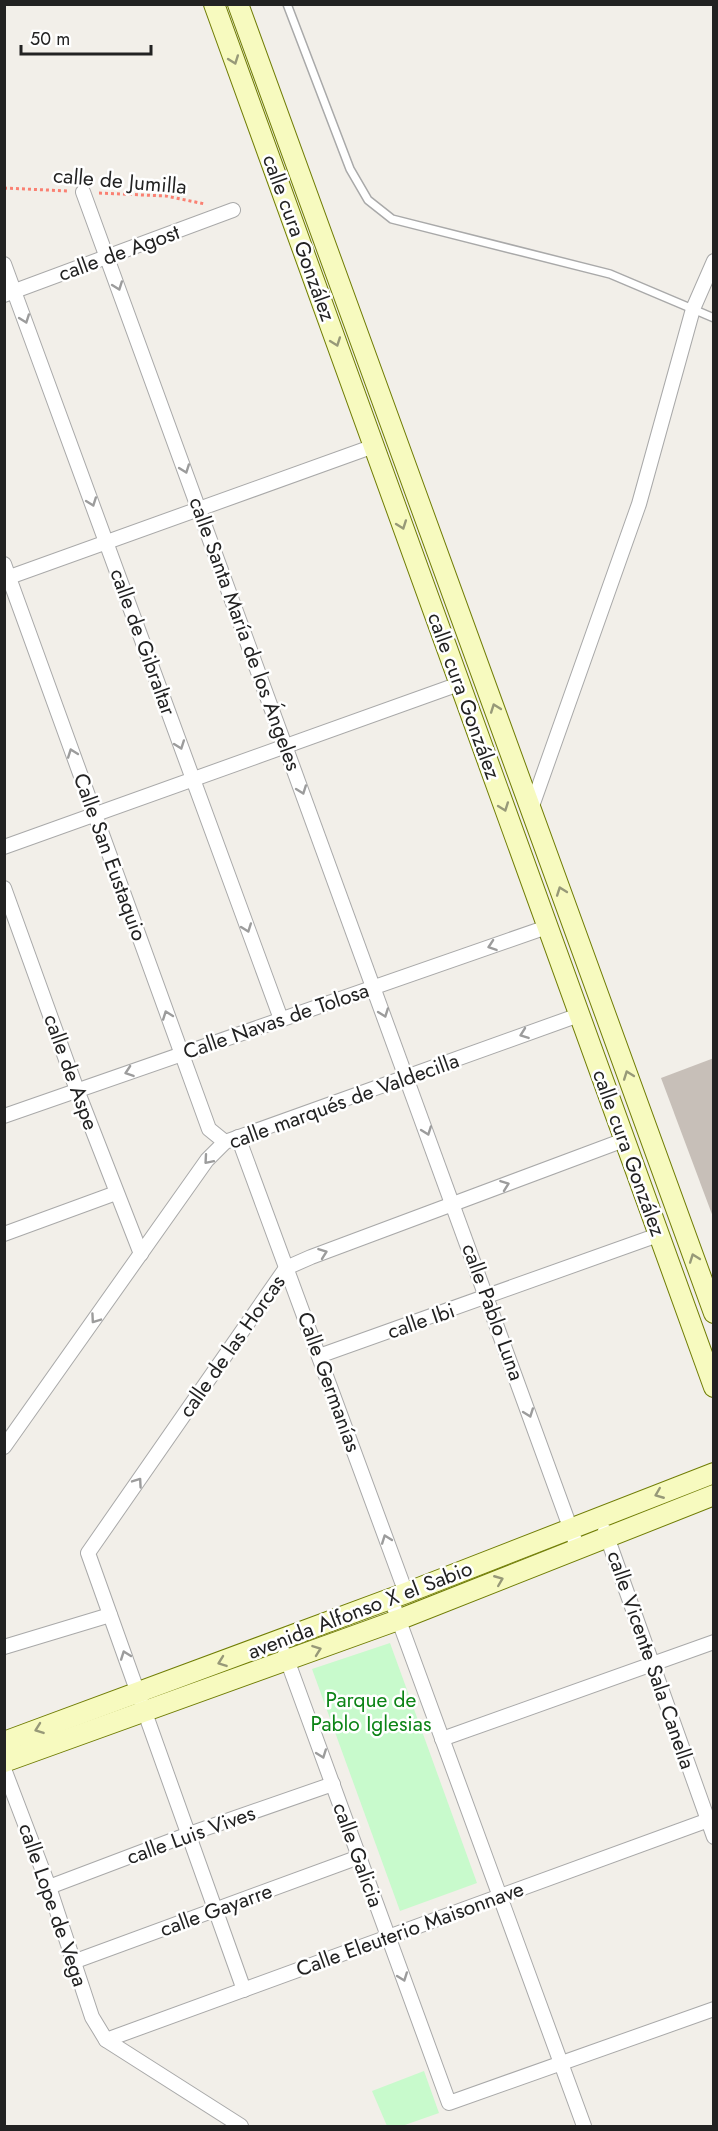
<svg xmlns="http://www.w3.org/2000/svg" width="718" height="2131" font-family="Jost,sans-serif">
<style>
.park{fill:#c8facc}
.building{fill:#c7bfb8}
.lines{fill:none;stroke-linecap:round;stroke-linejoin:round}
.lane-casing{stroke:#a9a9a9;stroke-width:10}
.street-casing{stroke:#a9a9a9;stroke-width:16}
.secondary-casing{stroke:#707d05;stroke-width:22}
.path{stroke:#fa8072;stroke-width:3;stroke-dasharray:3 3;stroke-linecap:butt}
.lane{stroke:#fff;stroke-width:7}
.street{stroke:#fff;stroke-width:14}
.secondary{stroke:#f7fabf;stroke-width:20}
.oneway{stroke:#979978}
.oneway2{stroke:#9c9c9c}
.labels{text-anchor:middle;stroke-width:5;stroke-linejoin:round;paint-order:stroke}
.street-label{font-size:21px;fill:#222;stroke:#fff}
.park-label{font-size:21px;fill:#0c8416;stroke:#fff}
</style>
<rect width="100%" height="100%" fill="#f2efe9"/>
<g class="park">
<polygon points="390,1643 477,1883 400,1911 312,1669"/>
<polygon points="424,2071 439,2113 402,2126 387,2126 372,2091"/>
</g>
<polygon class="building" points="714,1058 714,1217 713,1217 661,1078"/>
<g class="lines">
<g class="lane-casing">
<polyline id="lane" points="287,4 350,169 368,200 392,219 610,274 714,318"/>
</g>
<g class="street-casing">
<g id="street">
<polyline points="83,192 578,1549"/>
<polyline points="4,264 281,1019"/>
<polyline points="4,295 233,210"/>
<polyline points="4,564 209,1129 225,1142"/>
<polyline points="4,579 374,446"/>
<polyline points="531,809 639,504 693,309 714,261"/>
<polyline points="4,847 459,684"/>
<polyline points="4,888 77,1090 141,1254"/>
<polyline points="4,1116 547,927"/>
<polyline points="238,1137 406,1593"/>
<polyline points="4,1234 116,1193"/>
<polyline points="319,1356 658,1235"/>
<polyline points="4,1447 207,1160 225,1142 579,1015"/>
<polyline points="605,1531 714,1837"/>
<polyline points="391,1599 584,2126"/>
<polyline points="4,1647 110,1615"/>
<polyline points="285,1654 449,2103 714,2009"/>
<polyline points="442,1739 714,1642"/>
<polyline points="4,1769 49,1887 92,2017 106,2040 241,2126"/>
<polyline points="49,1887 189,1834 333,1784"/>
<polyline points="73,1962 359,1857"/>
<polyline points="244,1990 88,1553 286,1268 311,1257 624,1140"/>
<polyline points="106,2040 714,1818"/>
</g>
</g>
<g class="secondary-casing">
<g id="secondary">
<polyline points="214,4 714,1387"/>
<polyline points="238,4 714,1313"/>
<polyline points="4,1742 406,1593 714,1473"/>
<polyline points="4,1762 398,1620 714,1495"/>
</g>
</g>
<g class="path">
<polyline points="4,188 68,191"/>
<polyline points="99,193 166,196 205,204"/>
</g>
<use href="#lane" class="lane"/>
<use href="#street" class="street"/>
<use href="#secondary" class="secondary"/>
</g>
<defs><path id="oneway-chevron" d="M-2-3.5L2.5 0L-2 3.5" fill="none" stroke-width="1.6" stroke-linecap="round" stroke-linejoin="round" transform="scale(1.5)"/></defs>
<g class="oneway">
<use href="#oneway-chevron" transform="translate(234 60) rotate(70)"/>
<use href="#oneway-chevron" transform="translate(336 342) rotate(70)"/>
<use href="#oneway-chevron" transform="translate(402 525) rotate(70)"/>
<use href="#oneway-chevron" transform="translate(495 708) rotate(-110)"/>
<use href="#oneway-chevron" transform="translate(504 807) rotate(70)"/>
<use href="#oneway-chevron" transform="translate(561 891) rotate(-110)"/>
<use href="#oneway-chevron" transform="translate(628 1075) rotate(-110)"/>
<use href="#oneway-chevron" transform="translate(694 1258) rotate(-110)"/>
<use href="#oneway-chevron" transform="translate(659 1494) rotate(158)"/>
<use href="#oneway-chevron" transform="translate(499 1580) rotate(-22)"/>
<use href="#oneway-chevron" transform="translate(317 1650) rotate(-20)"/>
<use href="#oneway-chevron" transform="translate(222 1662) rotate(160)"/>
<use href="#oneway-chevron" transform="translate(39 1729) rotate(160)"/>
</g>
<g class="oneway2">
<use href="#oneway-chevron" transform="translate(118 286) rotate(70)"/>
<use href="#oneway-chevron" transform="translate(25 319) rotate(70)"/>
<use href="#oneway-chevron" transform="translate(185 469) rotate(70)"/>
<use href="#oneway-chevron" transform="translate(92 502) rotate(70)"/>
<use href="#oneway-chevron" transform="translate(180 745) rotate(70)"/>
<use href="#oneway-chevron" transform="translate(72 753) rotate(-110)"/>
<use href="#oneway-chevron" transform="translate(302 790) rotate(70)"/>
<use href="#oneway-chevron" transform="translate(247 928) rotate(70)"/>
<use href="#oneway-chevron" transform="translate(492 946) rotate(161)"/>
<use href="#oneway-chevron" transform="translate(384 1013) rotate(70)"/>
<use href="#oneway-chevron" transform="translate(167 1015) rotate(-110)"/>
<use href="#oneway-chevron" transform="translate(524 1034) rotate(160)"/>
<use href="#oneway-chevron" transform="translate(129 1072) rotate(161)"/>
<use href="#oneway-chevron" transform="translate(427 1131) rotate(70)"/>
<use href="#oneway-chevron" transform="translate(208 1160) rotate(131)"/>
<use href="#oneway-chevron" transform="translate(505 1185) rotate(-20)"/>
<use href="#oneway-chevron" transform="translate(323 1253) rotate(-20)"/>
<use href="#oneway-chevron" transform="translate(95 1319) rotate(125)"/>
<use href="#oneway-chevron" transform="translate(529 1413) rotate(70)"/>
<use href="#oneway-chevron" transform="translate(138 1482) rotate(-55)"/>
<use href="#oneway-chevron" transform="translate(386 1539) rotate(-110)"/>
<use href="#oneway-chevron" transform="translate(125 1655) rotate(-110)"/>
<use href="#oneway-chevron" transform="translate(322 1754) rotate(70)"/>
<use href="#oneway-chevron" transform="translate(403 1977) rotate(70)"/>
</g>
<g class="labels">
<g class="street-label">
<text transform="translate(120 181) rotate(5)" y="7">calle de Jumilla</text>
<text transform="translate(299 238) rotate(70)" y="7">calle cura González</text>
<text transform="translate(119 253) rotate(-20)" y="7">calle de Agost</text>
<text transform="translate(245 634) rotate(70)" y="7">calle Santa María de los Ángeles</text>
<text transform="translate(143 642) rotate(70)" y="7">calle de Gibraltar</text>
<text transform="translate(464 696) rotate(70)" y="7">calle cura González</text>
<text transform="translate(110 857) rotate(70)" y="7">Calle San Eustaquio</text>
<text transform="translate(276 1021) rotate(-19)" y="7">Calle Navas de Tolosa</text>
<text transform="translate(71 1072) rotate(70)" y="7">calle de Aspe</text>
<text transform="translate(344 1101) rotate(-20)" y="7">calle marqués de Valdecilla</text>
<text transform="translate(629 1153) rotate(70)" y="7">calle cura González</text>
<text transform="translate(493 1312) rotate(70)" y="7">calle Pablo Luna</text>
<text transform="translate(421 1321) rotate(-19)" y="7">calle Ibi</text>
<text transform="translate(232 1346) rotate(-55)" y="7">calle de las Horcas</text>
<text transform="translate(329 1382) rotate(70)" y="7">Calle Germanías</text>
<text transform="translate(360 1610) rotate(-21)" y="7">avenida Alfonso X el Sabio</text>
<text transform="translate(651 1660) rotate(71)" y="7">calle Vicente Sala Canella</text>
<text transform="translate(191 1835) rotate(-20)" y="7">calle Luis Vives</text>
<text transform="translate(358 1855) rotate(70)" y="7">calle Galicia</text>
<text transform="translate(53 1905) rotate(71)" y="7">calle Lope de Vega</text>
<text transform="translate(216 1910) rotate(-20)" y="7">calle Gayarre</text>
<text transform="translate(410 1929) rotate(-20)" y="7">Calle Eleuterio Maisonnave</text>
</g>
<g class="park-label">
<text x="371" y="1707">Parque de<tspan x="371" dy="24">Pablo Iglesias</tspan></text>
</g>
</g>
<rect width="718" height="2131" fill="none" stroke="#222222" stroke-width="12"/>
<path d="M21 45v9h130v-9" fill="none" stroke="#222222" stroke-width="3"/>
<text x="30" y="45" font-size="18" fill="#222222" stroke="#ffffff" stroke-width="4.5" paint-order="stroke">50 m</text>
</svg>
